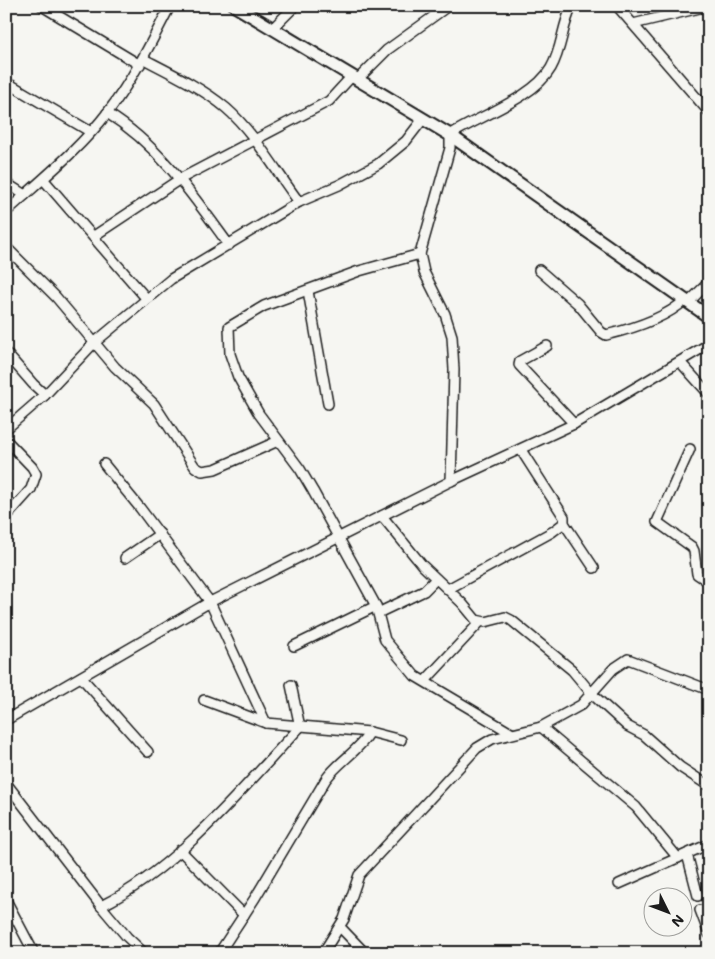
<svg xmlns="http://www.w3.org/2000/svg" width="715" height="959" font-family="Mali,sans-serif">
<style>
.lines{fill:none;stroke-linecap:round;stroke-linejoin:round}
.minor-casing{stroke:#1c1c1c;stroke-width:12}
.tertiary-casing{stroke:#1c1c1c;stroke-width:15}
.minor{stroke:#f6f6f2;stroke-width:9}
.tertiary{stroke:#f6f6f2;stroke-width:11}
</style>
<rect width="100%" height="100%" fill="#f6f6f2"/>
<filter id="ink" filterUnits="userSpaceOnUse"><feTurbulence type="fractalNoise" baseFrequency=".02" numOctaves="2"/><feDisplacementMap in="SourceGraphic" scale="10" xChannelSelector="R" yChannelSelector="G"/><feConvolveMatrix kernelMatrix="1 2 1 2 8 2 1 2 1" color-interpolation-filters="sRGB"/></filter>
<g filter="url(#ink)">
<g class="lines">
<g class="minor-casing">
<g id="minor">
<polyline points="42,6 140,65"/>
<polyline points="617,6 709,112"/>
<polyline points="633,24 708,6"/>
<polyline points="273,28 295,6"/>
<path d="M 144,59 C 171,73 202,88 226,108 C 254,132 277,173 299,202"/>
<polyline points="358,79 387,50 448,6"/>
<polyline points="6,82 91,132"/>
<path d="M 107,113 C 159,145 194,197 229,245"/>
<polyline points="44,180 146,298"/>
<polyline points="6,183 25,195"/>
<path d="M 6,212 C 41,180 79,150 108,112 C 133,79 151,43 170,6"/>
<polyline points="94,236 180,179 329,101 352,76"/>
<polyline points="6,247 56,297 115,367 154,404 195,467 202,471 215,469 278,441"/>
<polyline points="420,254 359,271 264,306 229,327 230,354 238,377 259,414 300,469 313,491 376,606 385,640 415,676 511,733"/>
<path d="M 539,270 L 578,304 L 601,332 L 606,335 C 631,329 666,318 685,300"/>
<polyline points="308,291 328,404"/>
<polyline points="689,302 709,282"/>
<polyline points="547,346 520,361 519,365 574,424"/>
<polyline points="6,353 33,384 45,395"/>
<polyline points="680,362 709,394"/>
<polyline points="6,429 45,395 94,343 171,279 299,202 339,185 378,164 406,141 423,119"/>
<polyline points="6,440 32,467 36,474 31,489 6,517"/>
<polyline points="690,449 657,522 692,547 694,551 697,574 709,582"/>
<polyline points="521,450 564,517 564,523 594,568"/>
<polyline points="104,464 140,508 210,602 266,723"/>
<path d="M 451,481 L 454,370 L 452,336 L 445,314 L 424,272 L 420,254 L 450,148 L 450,135 C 479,116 534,98 551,68 C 562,49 562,26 572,6"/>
<polyline points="382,516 422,565 462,603 476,620 485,622 505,617 511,620 572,670 592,694 627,726 644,735 680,767 709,786"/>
<polyline points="125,558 160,534"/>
<polyline points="448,589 552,532 564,523"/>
<polyline points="378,613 424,591 436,579"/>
<polyline points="294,646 376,606"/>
<polyline points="81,677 148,752"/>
<polyline points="425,681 480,622"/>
<polyline points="204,700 266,723 370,732 401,740"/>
<polyline points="6,720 210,602 451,481 574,424 709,344"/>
<polyline points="541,727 636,807 678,858"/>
<polyline points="6,783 101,906 127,937 144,953"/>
<polyline points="180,850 244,915"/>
<polyline points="687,854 698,896"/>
<polyline points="619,884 709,844"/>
<polyline points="6,900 34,953"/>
<path d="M 101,906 C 177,869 243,788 300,727 L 291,685"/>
<polyline points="700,910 709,934"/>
<polyline points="340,927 365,953"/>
<path d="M 219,953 L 255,898 L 326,779 C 339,761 359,751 370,732"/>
<polyline points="323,953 344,919 359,875 477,748 492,739 541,727 581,705 613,669 628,659 709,690"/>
</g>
</g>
<g class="tertiary-casing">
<polyline id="tertiary" points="235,6 450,135 709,317"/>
</g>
<use href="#minor" class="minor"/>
<use href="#tertiary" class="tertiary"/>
</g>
</g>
<rect width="715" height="959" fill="none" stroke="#f6f6f2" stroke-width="25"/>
<rect x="12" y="12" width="690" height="934" fill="none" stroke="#1c1c1c" stroke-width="2" filter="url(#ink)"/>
<g transform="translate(668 912) rotate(132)"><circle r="24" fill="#f6f6f2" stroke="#9f9f9c"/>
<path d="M0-4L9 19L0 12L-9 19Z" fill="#1c1c1c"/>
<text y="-8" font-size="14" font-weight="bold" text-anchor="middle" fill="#1c1c1c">N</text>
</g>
</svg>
